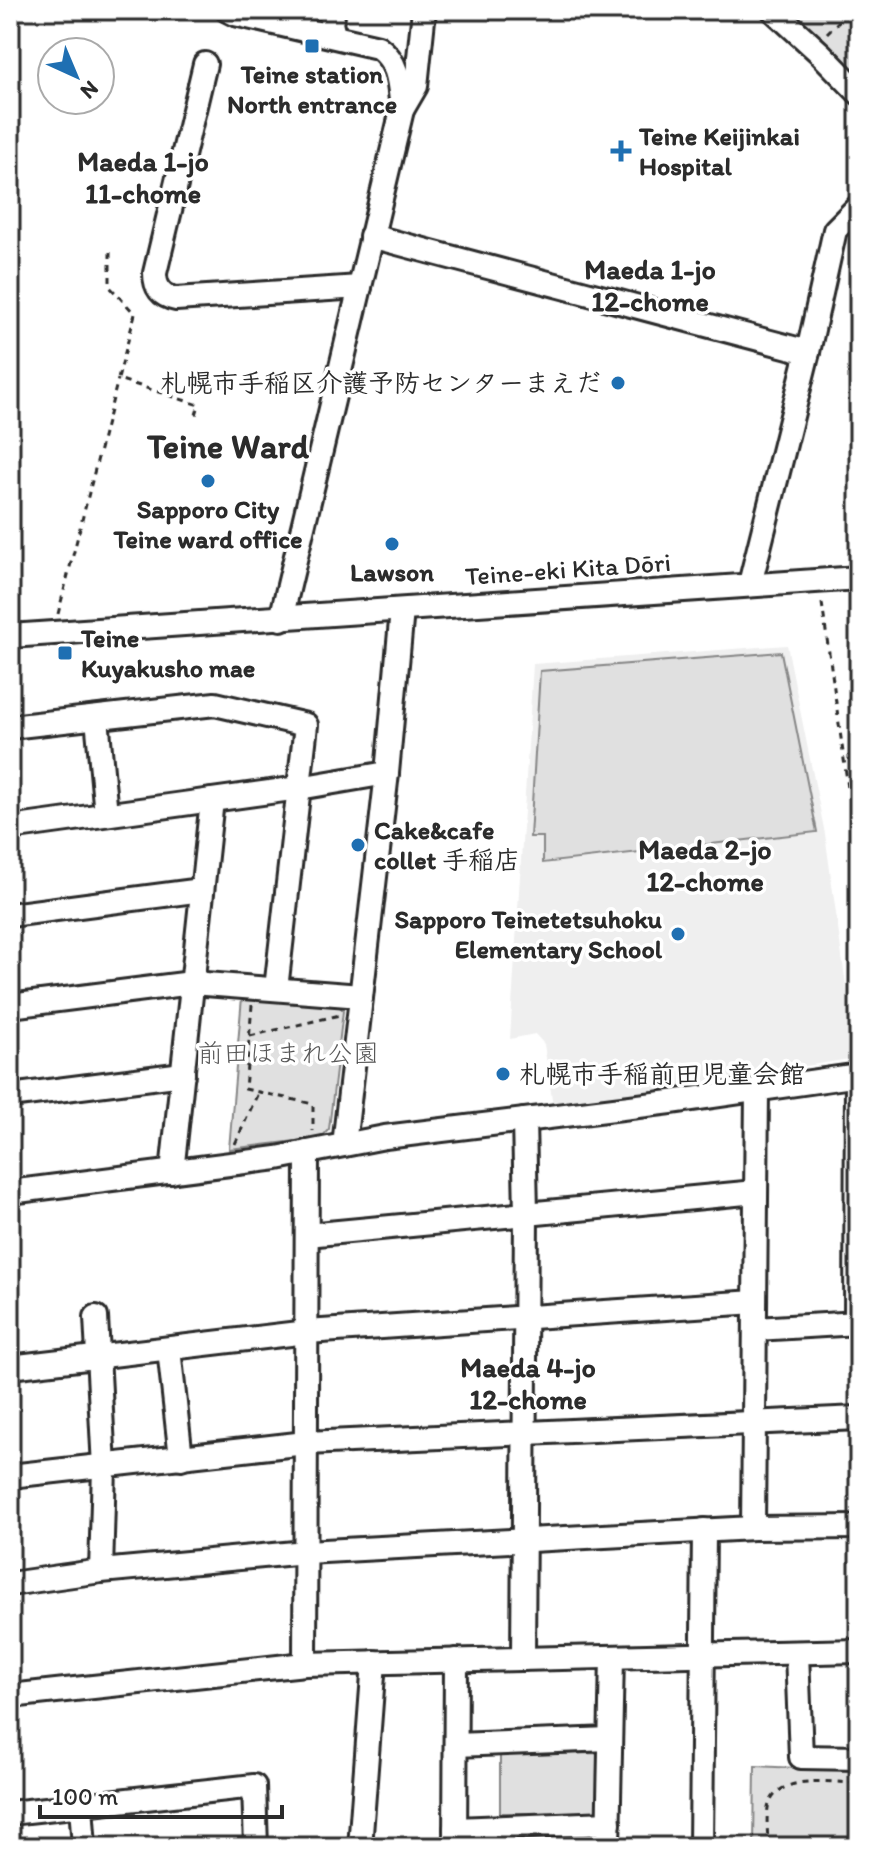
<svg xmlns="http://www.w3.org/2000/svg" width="869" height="1857" viewBox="0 0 869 1857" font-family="Itim,'Klee One',sans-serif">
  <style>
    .built { fill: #efefef }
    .green { fill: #e0e0e0; stroke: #868686; stroke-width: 2 }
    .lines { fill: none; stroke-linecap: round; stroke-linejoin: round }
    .minor-casing { stroke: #2b2b2b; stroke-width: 28 }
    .path { stroke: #2b2b2b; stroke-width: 3; stroke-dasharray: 6 6; stroke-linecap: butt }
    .minor { stroke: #fff; stroke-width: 22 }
    .poi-dot { fill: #1f6fb2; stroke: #fff; stroke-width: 3 }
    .labels { text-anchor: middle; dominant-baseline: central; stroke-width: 7; stroke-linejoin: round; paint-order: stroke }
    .poi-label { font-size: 26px; font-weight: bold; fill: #2b2b2b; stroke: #fff; text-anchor: start }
    .street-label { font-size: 26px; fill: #2b2b2b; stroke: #fff }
    .park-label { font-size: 26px; fill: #585858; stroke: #fff }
    .neighbourhood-label { font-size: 28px; font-weight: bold; fill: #2b2b2b; stroke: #fff }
    .district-label { font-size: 34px; font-weight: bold; fill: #2b2b2b; stroke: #fff }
  </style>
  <rect width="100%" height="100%" fill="#fff"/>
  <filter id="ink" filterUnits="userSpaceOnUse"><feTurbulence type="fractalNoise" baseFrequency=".0125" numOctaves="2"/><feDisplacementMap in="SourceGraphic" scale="16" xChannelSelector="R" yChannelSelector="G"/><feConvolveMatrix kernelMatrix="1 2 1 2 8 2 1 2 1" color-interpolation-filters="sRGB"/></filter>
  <g filter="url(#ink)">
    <!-- built -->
    <polygon class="built" points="787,645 825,834 856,1058 553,1106 544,1044 535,1034 510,1039 533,664"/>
    <!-- green -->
    <g class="green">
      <polygon points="789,10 859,10 859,79"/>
      <polygon points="781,652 817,832 543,863 543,837 530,837 540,671"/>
      <polygon points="242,997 336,1002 343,1011 329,1129 321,1138 229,1149"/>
      <polygon points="595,1753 599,1756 597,1809 592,1813 500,1813 500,1755"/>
      <polygon points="755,1766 859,1771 859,1847 754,1847"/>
    </g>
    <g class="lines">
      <defs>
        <g id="minor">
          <path d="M227,10L235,14L378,47C400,63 399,85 402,110"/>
          <polyline points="773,10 820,53 859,93"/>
          <polyline points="334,36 331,23 334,10"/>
          <path d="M205,64L155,273C155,287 161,296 176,299L360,287"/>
          <polyline points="371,236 808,352"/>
          <polyline points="750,584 808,352 835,230 859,206"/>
          <polyline points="281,619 402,110 416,86 424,10"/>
          <polyline points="10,636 859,578"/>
          <polyline points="97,718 106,814"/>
          <polyline points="10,727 215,704 306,725 276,989"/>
          <polyline points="10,828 299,788 387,773"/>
          <polyline points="10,915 202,890"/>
          <polyline points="10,1006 192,983 361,996"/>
          <polyline points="10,1096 183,1074"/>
          <polyline points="344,1145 387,773 402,610"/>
          <polyline points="172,1172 212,800"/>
          <polyline points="10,1192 277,1158 385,1137 671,1102 859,1075"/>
          <polyline points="307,1235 756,1192"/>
          <polyline points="96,1317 104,1467 101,1571"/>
          <polyline points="856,1323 857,1075"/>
          <polyline points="755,1329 859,1323"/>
          <polyline points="169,1349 181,1458"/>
          <polyline points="10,1367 307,1332 755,1302"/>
          <polyline points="10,1476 306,1443 859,1418"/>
          <polyline points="753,1528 757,1090"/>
          <polyline points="10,1584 101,1571 306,1552 753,1528 859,1527"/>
          <polyline points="797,1653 801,1757 859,1758"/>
          <polyline points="523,1659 526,1213 524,1120"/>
          <polyline points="305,1664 307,1152"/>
          <polyline points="10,1696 305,1664 859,1651"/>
          <polyline points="456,1745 610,1739"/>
          <polyline points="81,1806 84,1847"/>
          <polyline points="10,1813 254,1786 256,1847"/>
          <polyline points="455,1829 609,1823"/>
          <polyline points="360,1847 374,1662"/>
          <polyline points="455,1847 456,1660"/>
          <polyline points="608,1847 612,1657"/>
          <polyline points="701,1847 704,1530"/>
        </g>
      </defs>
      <!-- minor casing -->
      <use href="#minor" class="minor-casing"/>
      <!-- path -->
      <g class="path">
        <polyline points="827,33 850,10"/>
        <polyline points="110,252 110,287 135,314 118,379 199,405 195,418"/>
        <polyline points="822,603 859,866"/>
        <polyline points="58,614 118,379"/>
        <polyline points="252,1005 245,1089 313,1104 313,1131"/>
        <polyline points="250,1036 340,1015"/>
        <polyline points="235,1144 258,1093"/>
        <path d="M768,1847C768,1835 766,1820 768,1808C777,1772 831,1783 859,1783"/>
      </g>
      <!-- minor -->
      <use href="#minor" class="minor"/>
    </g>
  </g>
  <!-- markers -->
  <g class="poi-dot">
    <rect x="304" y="38" width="16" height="16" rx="4"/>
    <path d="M617 139h8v8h8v8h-8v8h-8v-8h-8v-8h8z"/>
    <circle cx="618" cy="383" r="8"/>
    <circle cx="208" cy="481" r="8"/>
    <circle cx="392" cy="544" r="8"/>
    <rect x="57" y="645" width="16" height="16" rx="4"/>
    <circle cx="358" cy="845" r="8"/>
    <circle cx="678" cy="934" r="8"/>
    <circle cx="503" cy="1074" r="8"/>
  </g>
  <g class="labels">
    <!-- poi labels -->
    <g class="poi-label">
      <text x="312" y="74" text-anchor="middle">Teine station<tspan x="312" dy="30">North entrance</tspan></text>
      <text x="639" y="136">Teine Keijinkai<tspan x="639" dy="30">Hospital</tspan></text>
      <text x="602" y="383" text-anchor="end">札幌市手稲区介護予防センターまえだ</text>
      <text x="208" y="509" text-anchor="middle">Sapporo City<tspan x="208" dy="30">Teine ward office</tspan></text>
      <text x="392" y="572" text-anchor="middle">Lawson</text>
      <text x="81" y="638">Teine<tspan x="81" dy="30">Kuyakusho mae</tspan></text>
      <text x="374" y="830">Cake&amp;cafe<tspan x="374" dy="30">collet 手稲店</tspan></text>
      <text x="662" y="919" text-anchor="end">Sapporo Teinetetsuhoku<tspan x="662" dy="30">Elementary School</tspan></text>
      <text x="519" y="1074">札幌市手稲前田児童会館</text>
    </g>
    <!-- street labels -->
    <g class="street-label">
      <text transform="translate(568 569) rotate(-4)">Teine-eki Kita Dōri</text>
    </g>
    <!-- park labels -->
    <g class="park-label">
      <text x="288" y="1053">前田ほまれ公園</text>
    </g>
    <!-- neighbourhood labels -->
    <g class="neighbourhood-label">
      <text x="143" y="161">Maeda 1-jo<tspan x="143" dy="32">11-chome</tspan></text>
      <text x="650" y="269">Maeda 1-jo<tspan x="650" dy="32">12-chome</tspan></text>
      <text x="705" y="849">Maeda 2-jo<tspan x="705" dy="32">12-chome</tspan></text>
      <text x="528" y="1367">Maeda 4-jo<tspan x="528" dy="32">12-chome</tspan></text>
    </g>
    <!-- district labels -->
    <g class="district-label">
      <text x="228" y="446">Teine Ward</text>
    </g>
  </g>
  <!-- margin -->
  <rect width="869" height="1857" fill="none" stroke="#fff" stroke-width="40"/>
  <rect x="20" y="20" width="829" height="1817" fill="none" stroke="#2b2b2b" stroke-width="3" filter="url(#ink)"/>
  <!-- north arrow -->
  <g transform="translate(76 76) rotate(136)"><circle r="38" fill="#ffffff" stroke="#aaaaaa" stroke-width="2"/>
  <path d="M0-6L14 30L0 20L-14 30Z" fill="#1f6fb2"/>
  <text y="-12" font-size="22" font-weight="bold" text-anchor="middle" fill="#2b2b2b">N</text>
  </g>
  <!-- scale -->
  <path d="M40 1805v12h242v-12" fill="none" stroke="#2b2b2b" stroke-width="4"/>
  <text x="52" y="1805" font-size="24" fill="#2b2b2b" stroke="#ffffff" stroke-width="6" paint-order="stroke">100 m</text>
</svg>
